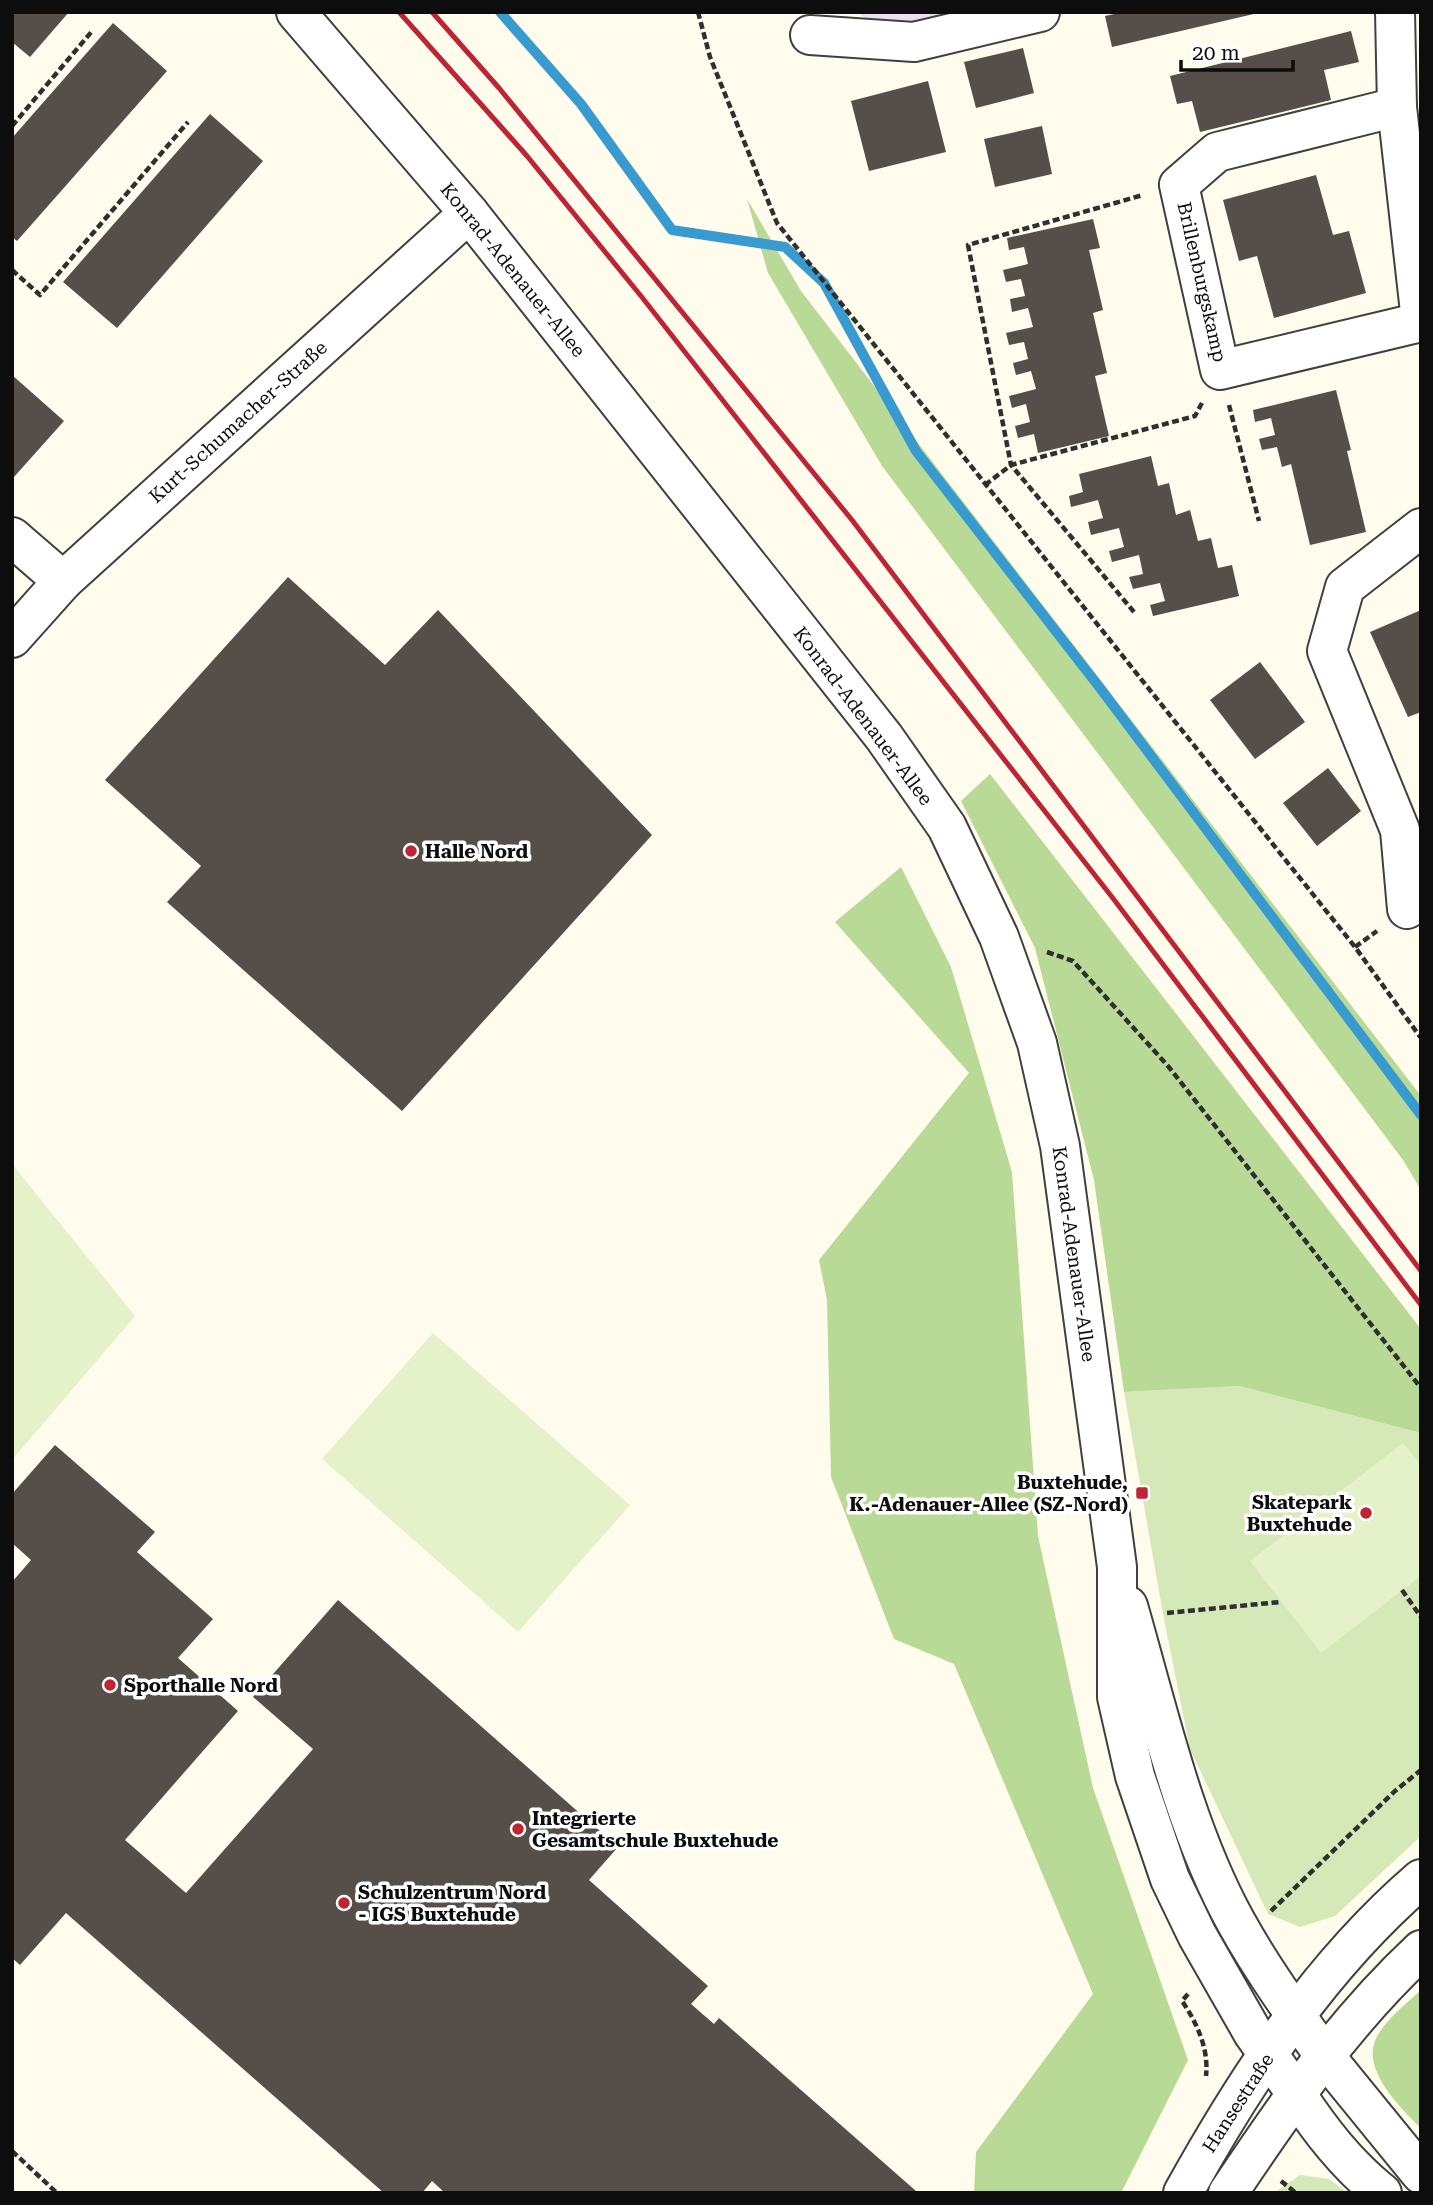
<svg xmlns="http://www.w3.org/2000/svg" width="1433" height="2205" viewBox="0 0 1433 2205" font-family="'Roboto Serif',serif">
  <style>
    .industrial { fill: #eae1ec }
    .green { fill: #d4e9b7 }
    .forest { fill: #b8da96 }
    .pitch { fill: #e5f1c9 }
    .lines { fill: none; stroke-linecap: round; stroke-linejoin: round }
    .stream { stroke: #389ace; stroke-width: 10 }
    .building { fill: #564e49 }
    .minor-casing { stroke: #404040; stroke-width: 42 }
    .tertiary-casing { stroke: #404040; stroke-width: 42 }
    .path { stroke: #2f2f2f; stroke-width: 4.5; stroke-dasharray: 7 3.5; stroke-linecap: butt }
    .minor { stroke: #fff; stroke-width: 38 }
    .tertiary { stroke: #fff; stroke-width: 38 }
    .rail { stroke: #be2433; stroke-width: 5 }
    .poi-dot { fill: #be2433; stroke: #fff; stroke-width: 2.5 }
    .labels { text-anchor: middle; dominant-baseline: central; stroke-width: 7; stroke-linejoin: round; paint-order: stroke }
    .street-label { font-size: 19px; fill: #0d0d0d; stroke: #fff }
    .poi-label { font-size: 19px; font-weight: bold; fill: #0d0d0d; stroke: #fff; text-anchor: start }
  </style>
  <rect width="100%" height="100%" fill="#fffbed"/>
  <!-- industrial -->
  <polygon class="industrial" points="856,12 971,12 880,27"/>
  <!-- green -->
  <g class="green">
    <polygon points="1239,1386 1421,1433 1421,1836 1335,1916 1300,1927 1268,1914 1190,1749 1163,1614 1124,1392"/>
    <polygon points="1300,2175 1329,2179 1348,2193 1274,2193"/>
  </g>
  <!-- forest -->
  <g class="forest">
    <polygon points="747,199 801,291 1421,1096 1421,1190 1403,1160 882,466 768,273"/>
    <polygon points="990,774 1421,1329 1421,1433 1239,1386 1124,1392 1094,1180 1035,948 961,801"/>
    <polygon points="901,867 951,967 1012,1172 1038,1536 1093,1788 1188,2060 1121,2193 974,2193 976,2152 1093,1994 954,1664 894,1639 831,1477 827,1300 819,1260 969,1073 835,922"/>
    <path d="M1421,1990V2128C1402,2110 1365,2073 1374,2044C1379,2025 1406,2004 1421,1990Z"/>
  </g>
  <!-- pitch -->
  <g class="pitch">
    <polygon points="12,1164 135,1316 12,1460"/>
    <polygon points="433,1333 630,1505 518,1632 322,1459"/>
    <polygon points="1403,1443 1421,1465 1421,1576 1321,1653 1250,1561"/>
  </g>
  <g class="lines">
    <!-- stream -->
    <polyline class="stream" points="500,12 581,104 672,230 785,247 824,283 916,451 1100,688 1421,1115"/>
  </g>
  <!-- building -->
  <g class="building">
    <polygon points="12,12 69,12 30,57 12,42"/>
    <polygon points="1123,12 1258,12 1258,13 1112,47 1105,16"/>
    <polygon points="113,23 167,71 17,241 12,237 12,138"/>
    <polygon points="1351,31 1359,62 1324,70 1331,100 1200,132 1192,101 1177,104 1170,76"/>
    <polygon points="1023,48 1034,93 976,108 964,62"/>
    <polygon points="928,81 946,152 869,171 851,101"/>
    <polygon points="210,114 263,161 117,328 63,282"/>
    <polygon points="1042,126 1052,174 995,187 984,139"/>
    <polygon points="1316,175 1333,235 1349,231 1366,293 1274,318 1257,256 1239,261 1223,200"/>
    <polygon points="1093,219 1100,248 1089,250 1103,310 1093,313 1107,373 1095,376 1109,436 1038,453 1034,434 1018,438 1015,426 1030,422 1026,404 1012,408 1009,396 1036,389 1031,371 1016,375 1013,363 1028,359 1024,342 1009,345 1006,333 1033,327 1028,308 1012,312 1010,299 1025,296 1021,279 1006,282 1003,270 1028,264 1024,247 1009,250 1007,238"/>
    <polygon points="12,375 64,421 14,477 12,475"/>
    <polygon points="1336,390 1351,450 1347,451 1366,532 1310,545 1291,464 1282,467 1277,447 1262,450 1259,439 1275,435 1271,418 1255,422 1253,410"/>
    <polygon points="1151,456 1158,486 1169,483 1176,515 1190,510 1198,541 1211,538 1218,568 1232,565 1239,596 1153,616 1150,605 1165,601 1160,583 1133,589 1129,577 1143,574 1139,555 1112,562 1109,551 1124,547 1119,528 1091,535 1088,522 1103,518 1098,500 1071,507 1069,496 1083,492 1079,474"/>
    <polygon points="288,577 385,665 438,610 652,835 402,1111 167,902 201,866 105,780"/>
    <polygon points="1421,610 1421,712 1408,717 1370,632"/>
    <polygon points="1260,662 1305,722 1255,759 1210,700"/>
    <polygon points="1328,768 1361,811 1317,846 1283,803"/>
    <polygon points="55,1445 155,1532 137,1552 213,1619 178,1658 238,1711 125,1840 186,1893 313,1749 253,1697 338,1600 618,1847 589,1880 708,1986 691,2004 714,2024 719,2018 916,2191 914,2193 445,2193 432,2181 422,2193 384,2193 66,1913 20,1965 12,1958 12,1582 31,1560 12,1543 12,1494"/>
  </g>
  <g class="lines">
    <defs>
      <g id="minor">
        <polyline points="1395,12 1397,107 1421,321"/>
        <polyline points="810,35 914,42 1040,12"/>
        <polyline points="1397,107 1217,152 1179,185 1220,370 1421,322"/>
        <polyline points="12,537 63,581"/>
        <polyline points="12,638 63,581 469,213"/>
        <polyline points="1407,909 1400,830 1327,651 1345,587 1421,528"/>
        <polyline points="1324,2055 1421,2174"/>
        <path d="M1295,2092C1320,2130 1346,2164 1382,2193"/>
      </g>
      <g id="tertiary">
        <polyline points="296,12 469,213 884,737 947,827 999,937 1037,1043 1060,1146 1117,1567 1117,1697 1135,1776 1170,1879 1197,1935 1253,2033 1295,2092"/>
        <path d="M1128,1606C1158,1710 1184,1828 1236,1922C1262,1969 1293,2012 1324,2055"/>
        <path d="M1183,2193C1246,2079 1321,1965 1421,1879"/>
        <path d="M1228,2193C1287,2105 1343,2023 1421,1950"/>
      </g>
    </defs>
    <!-- minor casing -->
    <use href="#minor" class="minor-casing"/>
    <!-- tertiary casing -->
    <use href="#tertiary" class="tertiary-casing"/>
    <!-- path -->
    <g class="path">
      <polyline points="698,12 710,57 777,223 1355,947 1421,1038"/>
      <polyline points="12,126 93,30"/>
      <polyline points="12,270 40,295 188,122"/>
      <polyline points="1229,405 1259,521"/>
      <polyline points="985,485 1011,465 1195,416 1203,401"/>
      <polyline points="1134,612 1011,465 968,245 1143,195"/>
      <polyline points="1355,947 1377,931"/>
      <polyline points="1047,952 1073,961 1168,1066 1421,1388"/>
      <polyline points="1402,1590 1421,1617"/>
      <polyline points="1167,1613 1280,1602"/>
      <polyline points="1271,1911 1395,1791 1421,1770"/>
      <path d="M1188,1994L1182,2001C1197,2023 1209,2049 1206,2076"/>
      <polyline points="12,2151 57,2193"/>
      <polyline points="1281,2181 1296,2193"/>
    </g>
    <!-- minor -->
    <use href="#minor" class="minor"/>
    <!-- tertiary -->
    <use href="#tertiary" class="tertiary"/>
    <!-- rail -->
    <g class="rail">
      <polyline points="399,12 527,156 641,296 1112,897 1421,1305"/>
      <polyline points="432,12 499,88 852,520 1421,1271"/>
    </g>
  </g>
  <!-- markers -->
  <g class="poi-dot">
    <circle cx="411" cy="851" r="7"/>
    <rect x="1135" y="1486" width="14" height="14" rx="3.5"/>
    <circle cx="1366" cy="1513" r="7"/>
    <circle cx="110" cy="1685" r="7"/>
    <circle cx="518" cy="1829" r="7"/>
    <circle cx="344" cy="1903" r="7"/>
  </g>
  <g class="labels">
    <!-- street labels -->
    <g class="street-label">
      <text transform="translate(513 270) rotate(51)">Konrad-Adenauer-Allee</text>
      <text transform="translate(1202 282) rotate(77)">Brillenburgskamp</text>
      <text transform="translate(238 422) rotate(-42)">Kurt-Schumacher-Straße</text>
      <text transform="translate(863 716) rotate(53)">Konrad-Adenauer-Allee</text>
      <text transform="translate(1074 1254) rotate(82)">Konrad-Adenauer-Allee</text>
      <text transform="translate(1238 2103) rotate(-57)">Hansestraße</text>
    </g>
    <!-- poi labels -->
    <g class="poi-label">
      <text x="425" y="851">Halle Nord</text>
      <text x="1128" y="1482" text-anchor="end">Buxtehude,<tspan x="1128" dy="22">K.-Adenauer-Allee (SZ-Nord)</tspan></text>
      <text x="1352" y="1502" text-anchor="end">Skatepark<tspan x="1352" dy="22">Buxtehude</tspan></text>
      <text x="124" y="1685">Sporthalle Nord</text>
      <text x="532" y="1818">Integrierte<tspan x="532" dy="22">Gesamtschule Buxtehude</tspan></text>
      <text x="358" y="1892">Schulzentrum Nord<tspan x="358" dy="22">- IGS Buxtehude</tspan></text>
    </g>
  </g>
  <!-- border -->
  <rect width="1433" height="2205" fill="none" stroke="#0d0d0d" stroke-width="28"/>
  <!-- scale -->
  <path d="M1181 60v10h112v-10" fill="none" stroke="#0d0d0d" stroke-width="3.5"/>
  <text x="1192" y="60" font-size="21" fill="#0d0d0d" stroke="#ffffff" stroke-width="5" paint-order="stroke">20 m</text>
</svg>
